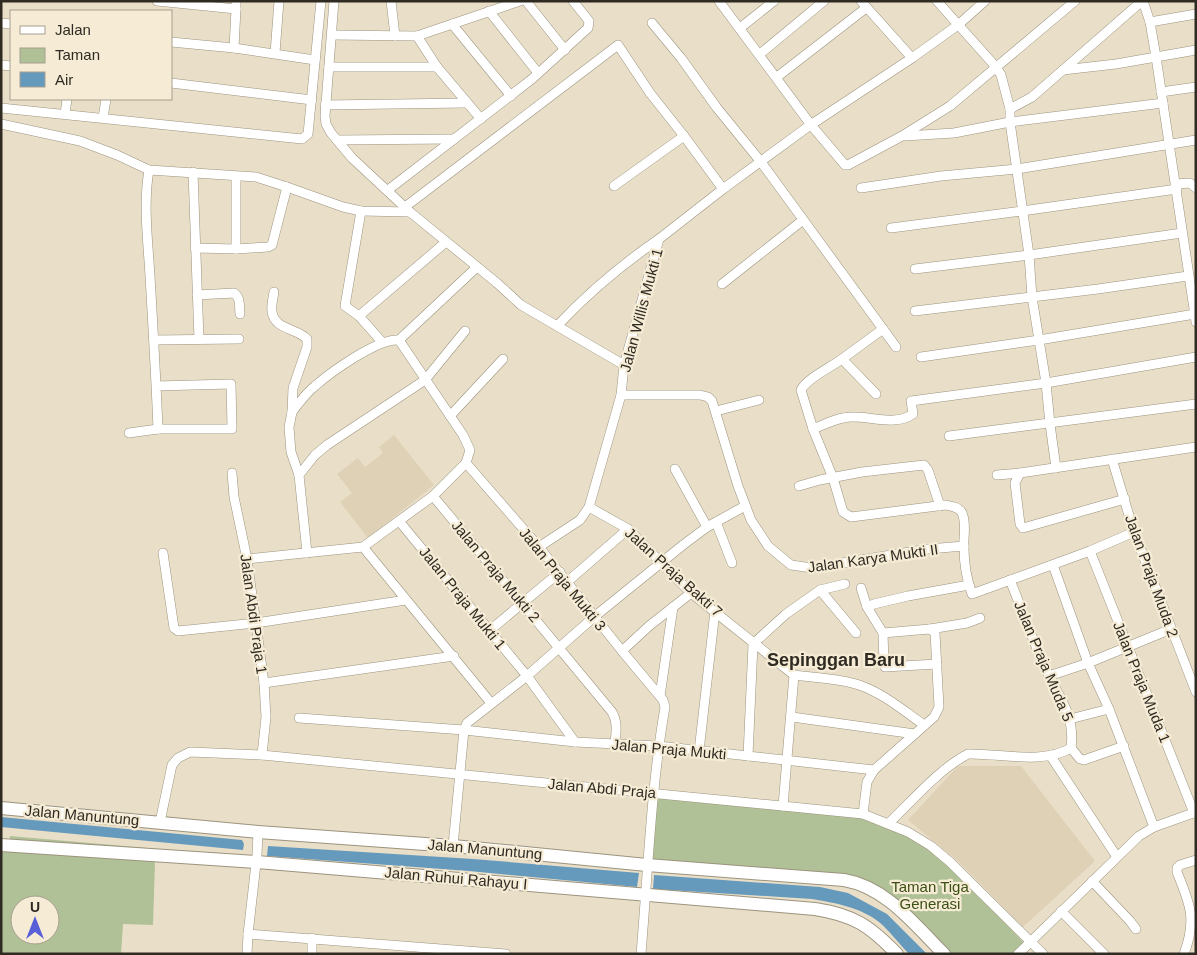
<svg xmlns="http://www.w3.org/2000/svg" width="1197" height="955" viewBox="0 0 1197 955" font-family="Arial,sans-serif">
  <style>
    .built { fill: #dfd1b5 }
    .green { fill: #b0c197; fill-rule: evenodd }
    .water { fill: #669abd }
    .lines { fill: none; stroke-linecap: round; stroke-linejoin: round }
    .street-casing { stroke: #9c937e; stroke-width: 10 }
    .secondary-casing { stroke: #9c937e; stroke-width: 14 }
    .street { stroke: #fff; stroke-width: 9 }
    .secondary { stroke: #fff; stroke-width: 12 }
    .labels { text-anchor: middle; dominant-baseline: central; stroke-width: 4.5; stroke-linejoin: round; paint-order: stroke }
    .street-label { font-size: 15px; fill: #2f2b23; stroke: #f6ecd6 }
    .park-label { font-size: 15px; fill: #3c4f15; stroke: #f6ecd6 }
    .quarter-label { font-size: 18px; font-weight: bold; fill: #2f2b23; stroke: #f6ecd6 }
  </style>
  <rect width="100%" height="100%" fill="#e9dfc9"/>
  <!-- built -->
  <g class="built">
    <polygon points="394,435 434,485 368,538 340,502 352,493 337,474 358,458 365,467 383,453 379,447"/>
    <polygon points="958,766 1021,766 1095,861 1023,927 960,863 908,820"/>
  </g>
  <!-- green -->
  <g class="green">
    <polygon points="657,796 865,817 910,834 951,866 1024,943 1013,954 940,954 886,899 863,886 650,863"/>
    <polygon points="10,836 239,856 10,843"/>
    <path d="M1,850L155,862L153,925L123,924L121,954H1ZM20,905H50V935H20Z"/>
  </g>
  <!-- water -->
  <g class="water">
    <polygon points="1,817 242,840 244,844 243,850 1,827"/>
    <polygon points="268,846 473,859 639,873 637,887 469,871 267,856"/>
    <path d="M654,875L820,887L848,893L887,914L927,954H909C899,944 890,931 879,922C860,907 835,903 812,899L653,889Z"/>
    <polygon points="24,901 29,902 34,905 20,905 20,924 14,919 13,910 19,902"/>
  </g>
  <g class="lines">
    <defs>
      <g id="street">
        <polyline points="157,1 236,9 236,1"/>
        <polyline points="334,1 325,116 326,124 331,133 352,158 410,212 497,283 521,305 624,365"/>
        <polyline points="391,1 395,36"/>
        <polyline points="526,1 565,50"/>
        <polyline points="719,1 811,125 845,165 848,165 902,136 950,106 1075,1"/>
        <polyline points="861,1 912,58"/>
        <polyline points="937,1 996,67 1001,75 1010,109 1010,122 1029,255 1032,297 1046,383 1050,424 1056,468"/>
        <polyline points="1143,1 1150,22 1156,57 1196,322"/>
        <polyline points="489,11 538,73"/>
        <polyline points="1150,22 1196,14"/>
        <polyline points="1,23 11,24"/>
        <polyline points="652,23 681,58 717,108 761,162 883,329 842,359 876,394"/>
        <polyline points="452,24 511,96"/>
        <polyline points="740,28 774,1"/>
        <polyline points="332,35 417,36 437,67 481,119"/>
        <polyline points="417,36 520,1"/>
        <polyline points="171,42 234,48 315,60"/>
        <polyline points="234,48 236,9"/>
        <polyline points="275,53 279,1"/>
        <polyline points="760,54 824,1"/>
        <polyline points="1,65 11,66"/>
        <polyline points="329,67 437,67"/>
        <polyline points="1063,70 1116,64 1196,50"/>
        <polyline points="777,77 866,8"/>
        <polyline points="171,83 312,100"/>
        <polyline points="1161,92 1196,87"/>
        <polyline points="325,105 466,103"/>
        <polyline points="1,108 302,139 308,134 321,1"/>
        <polyline points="1010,109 1032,97 1142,1"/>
        <polyline points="65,114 67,99"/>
        <polyline points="103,118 106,99"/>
        <polyline points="1,124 80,141 117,155 149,170 256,177 287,187 343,207 361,211 410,212"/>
        <polyline points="905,136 954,133 1010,122 1163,103"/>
        <polyline points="337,140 454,139"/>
        <path d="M149,170C143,204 148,242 150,276C153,327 156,378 158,429H232L231,384L156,386"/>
        <polyline points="193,172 199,339"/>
        <polyline points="1176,184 1190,183 1196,188"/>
        <polyline points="614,186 684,136 723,189"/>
        <polyline points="861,188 941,176 1017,169 1196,140"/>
        <polyline points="388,190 532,79 588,28 589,21 573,1"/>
        <polyline points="405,207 618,45 650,93 684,136"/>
        <polyline points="361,211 345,306 359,316 382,342"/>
        <polyline points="891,228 1022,211 1177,189"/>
        <polyline points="195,248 236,249 236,177"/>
        <polyline points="236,249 268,247 272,245 287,187"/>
        <polyline points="915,269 1029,255 1182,233"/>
        <polyline points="722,284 803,220"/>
        <path d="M274,292C273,298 271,306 272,312C275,330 297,328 307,339V347L293,388L292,412L289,427L291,452L299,475"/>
        <path d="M197,295L234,293C241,298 239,306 240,314"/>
        <polyline points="915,311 1098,289 1188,276"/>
        <polyline points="359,316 446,242"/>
        <path d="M557,326C588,293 621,265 659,239"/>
        <polyline points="883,329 896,347"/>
        <polyline points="154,340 239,339"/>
        <polyline points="921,357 1039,340 1195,314"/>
        <path d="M842,359C831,367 806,379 801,390L813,429L833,478L843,512L851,517L945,505C951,506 959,507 962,513C967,523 963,538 964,548C964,564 967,580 972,594L1090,551L1134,532"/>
        <polyline points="621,395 700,395 708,397 712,401 738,486 751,520 768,546 791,565 812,568 928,549 964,546"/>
        <polyline points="716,411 759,400"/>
        <path d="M292,412C299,403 306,393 315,386C331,372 378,338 399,340L477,267"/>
        <polyline points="450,416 503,359"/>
        <path d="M813,429C823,425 833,420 843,418C864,413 893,428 913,414L911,401L1046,383L1196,357"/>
        <polyline points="129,433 158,429"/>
        <polyline points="949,436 1196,404"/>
        <polyline points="1112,459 1134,532 1196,692"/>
        <path d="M466,463L539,547L622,651L663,700L665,707C651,788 648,871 641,954"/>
        <polyline points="675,469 707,527"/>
        <polyline points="232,473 234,497 247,559 264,683 266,717 262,755"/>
        <polyline points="1020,473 1015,483 1020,524 1023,528 1125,499"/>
        <polyline points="997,475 1020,473 1196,447"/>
        <polyline points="799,486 820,480 862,472 924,465 928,470 940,506"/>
        <path d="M433,496L612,712C618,722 616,733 615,744"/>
        <polyline points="589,507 628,529 691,593 794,675 783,806"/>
        <polyline points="399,521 527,676 575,742"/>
        <polyline points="716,522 732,563"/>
        <polyline points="363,547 491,703"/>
        <polyline points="539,547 580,520 589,507 621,395 624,365 659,239 723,189 809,126 912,58 958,25 985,1"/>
        <polyline points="1090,551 1194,813"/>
        <polyline points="163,553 174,628 178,631 256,623 406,600"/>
        <polyline points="307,553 299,475 315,455 327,445 425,380 465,331"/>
        <polyline points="247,559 363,547 433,496 466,463 470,450 463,435 399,340"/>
        <polyline points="1053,565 1088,663 1109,709 1154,827"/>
        <polyline points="567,582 628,529"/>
        <polyline points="861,588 867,607"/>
        <polyline points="820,590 845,584"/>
        <polyline points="930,629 967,623 980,618"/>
        <polyline points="489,631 560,572"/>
        <polyline points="622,651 649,626 691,593"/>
        <polyline points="937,664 885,667 884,663 883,633 867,607 874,604 908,596 969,585"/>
        <path d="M794,675C816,678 839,678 859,685C883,693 904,711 924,725"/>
        <polyline points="1049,676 1088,663 1171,629"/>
        <polyline points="264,683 454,656"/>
        <polyline points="660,696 673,607"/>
        <polyline points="792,717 915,734"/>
        <polyline points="299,718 464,730 575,742 658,746 874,770"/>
        <polyline points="1070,719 1109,709"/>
        <polyline points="1071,748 1080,759 1084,760 1124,746"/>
        <polyline points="699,751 715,611"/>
        <polyline points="1050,755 1117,857"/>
        <polyline points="748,756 753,644 786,614 820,590 856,633"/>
        <polyline points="863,814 867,782 874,770 934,717 939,707 935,633 930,629 883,633"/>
        <polyline points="160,822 172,765 178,758 190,752 262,755 863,814 908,832 931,846 950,862 1043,954"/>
        <path d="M889,823C913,800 939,769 968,754C1001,753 1041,765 1071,748C1075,717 1062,702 1049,676C1034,645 1023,612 1010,580"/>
        <polyline points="258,832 257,855 248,934 506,954"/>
        <polyline points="453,846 464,730 467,723 527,676 594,617 683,545 707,527 745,506"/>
        <polyline points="1092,881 1130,921 1136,929"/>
        <polyline points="1061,911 1104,954"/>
        <polyline points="247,954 248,934"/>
        <polyline points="312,954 312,938"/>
        <polyline points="1018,954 1139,836 1154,827 1196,812"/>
        <path d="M1184,954C1197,919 1190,904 1177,872V868L1180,865L1196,860"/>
      </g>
      <g id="secondary">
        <path d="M1,808L258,832L453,846L647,865L844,880C886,887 915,925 944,954"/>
        <path d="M1,845L257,862L815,909C854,915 870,926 897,954"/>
      </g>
    </defs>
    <!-- street casing -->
    <use href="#street" class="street-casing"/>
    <!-- secondary casing -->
    <use href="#secondary" class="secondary-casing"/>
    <!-- street -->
    <use href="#street" class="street"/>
    <!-- secondary -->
    <use href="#secondary" class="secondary"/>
  </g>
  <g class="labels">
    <!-- street labels -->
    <g class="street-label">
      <text transform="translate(641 310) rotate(-75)">Jalan Willis Mukti 1</text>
      <text transform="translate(873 558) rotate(-8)">Jalan Karya Mukti II</text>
      <text transform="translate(496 571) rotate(50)">Jalan Praja Mukti 2</text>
      <text transform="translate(674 572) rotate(42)">Jalan Praja Bakti 7</text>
      <text transform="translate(1152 576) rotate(70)">Jalan Praja Muda 2</text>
      <text transform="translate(563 579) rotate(51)">Jalan Praja Mukti 3</text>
      <text transform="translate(463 598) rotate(51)">Jalan Praja Mukti 1</text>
      <text transform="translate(254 614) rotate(82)">Jalan Abdi Praja 1</text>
      <text transform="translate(1044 661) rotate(67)">Jalan Praja Muda 5</text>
      <text transform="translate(1142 682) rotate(68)">Jalan Praja Muda 1</text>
      <text transform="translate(669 749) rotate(5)">Jalan Praja Mukti</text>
      <text transform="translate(602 788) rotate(5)">Jalan Abdi Praja</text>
      <text transform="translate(82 815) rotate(5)">Jalan Manuntung</text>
      <text transform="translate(485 849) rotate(5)">Jalan Manuntung</text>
      <text transform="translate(456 878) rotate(5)">Jalan Ruhui Rahayu I</text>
    </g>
    <!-- park labels -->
    <g class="park-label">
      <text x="930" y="886">Taman Tiga<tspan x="930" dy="17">Generasi</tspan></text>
    </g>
    <!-- quarter labels -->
    <g class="quarter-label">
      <text x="836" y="660">Sepinggan Baru</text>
    </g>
  </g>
  <!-- border -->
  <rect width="1197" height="955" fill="none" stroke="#2f2b23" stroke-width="5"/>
  <!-- legend -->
  <rect x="10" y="10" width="162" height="90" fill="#f6ecd6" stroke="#a69f8e"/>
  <rect x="20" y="26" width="25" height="8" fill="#ffffff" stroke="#a69f8e"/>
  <text x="55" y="35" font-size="15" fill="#2f2b23">Jalan</text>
  <rect x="20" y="48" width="25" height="15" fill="#b0c197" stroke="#a69f8e"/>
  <text x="55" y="60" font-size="15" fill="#2f2b23">Taman</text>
  <rect x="20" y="72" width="25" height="15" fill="#669abd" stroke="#a69f8e"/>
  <text x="55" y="85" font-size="15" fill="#2f2b23">Air</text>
  <!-- north arrow -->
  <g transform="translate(35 920)"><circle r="24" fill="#f6ecd6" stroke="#a69f8e"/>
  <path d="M0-4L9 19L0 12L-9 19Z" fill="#595fd7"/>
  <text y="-8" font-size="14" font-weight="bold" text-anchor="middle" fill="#2f2b23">U</text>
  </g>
</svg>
